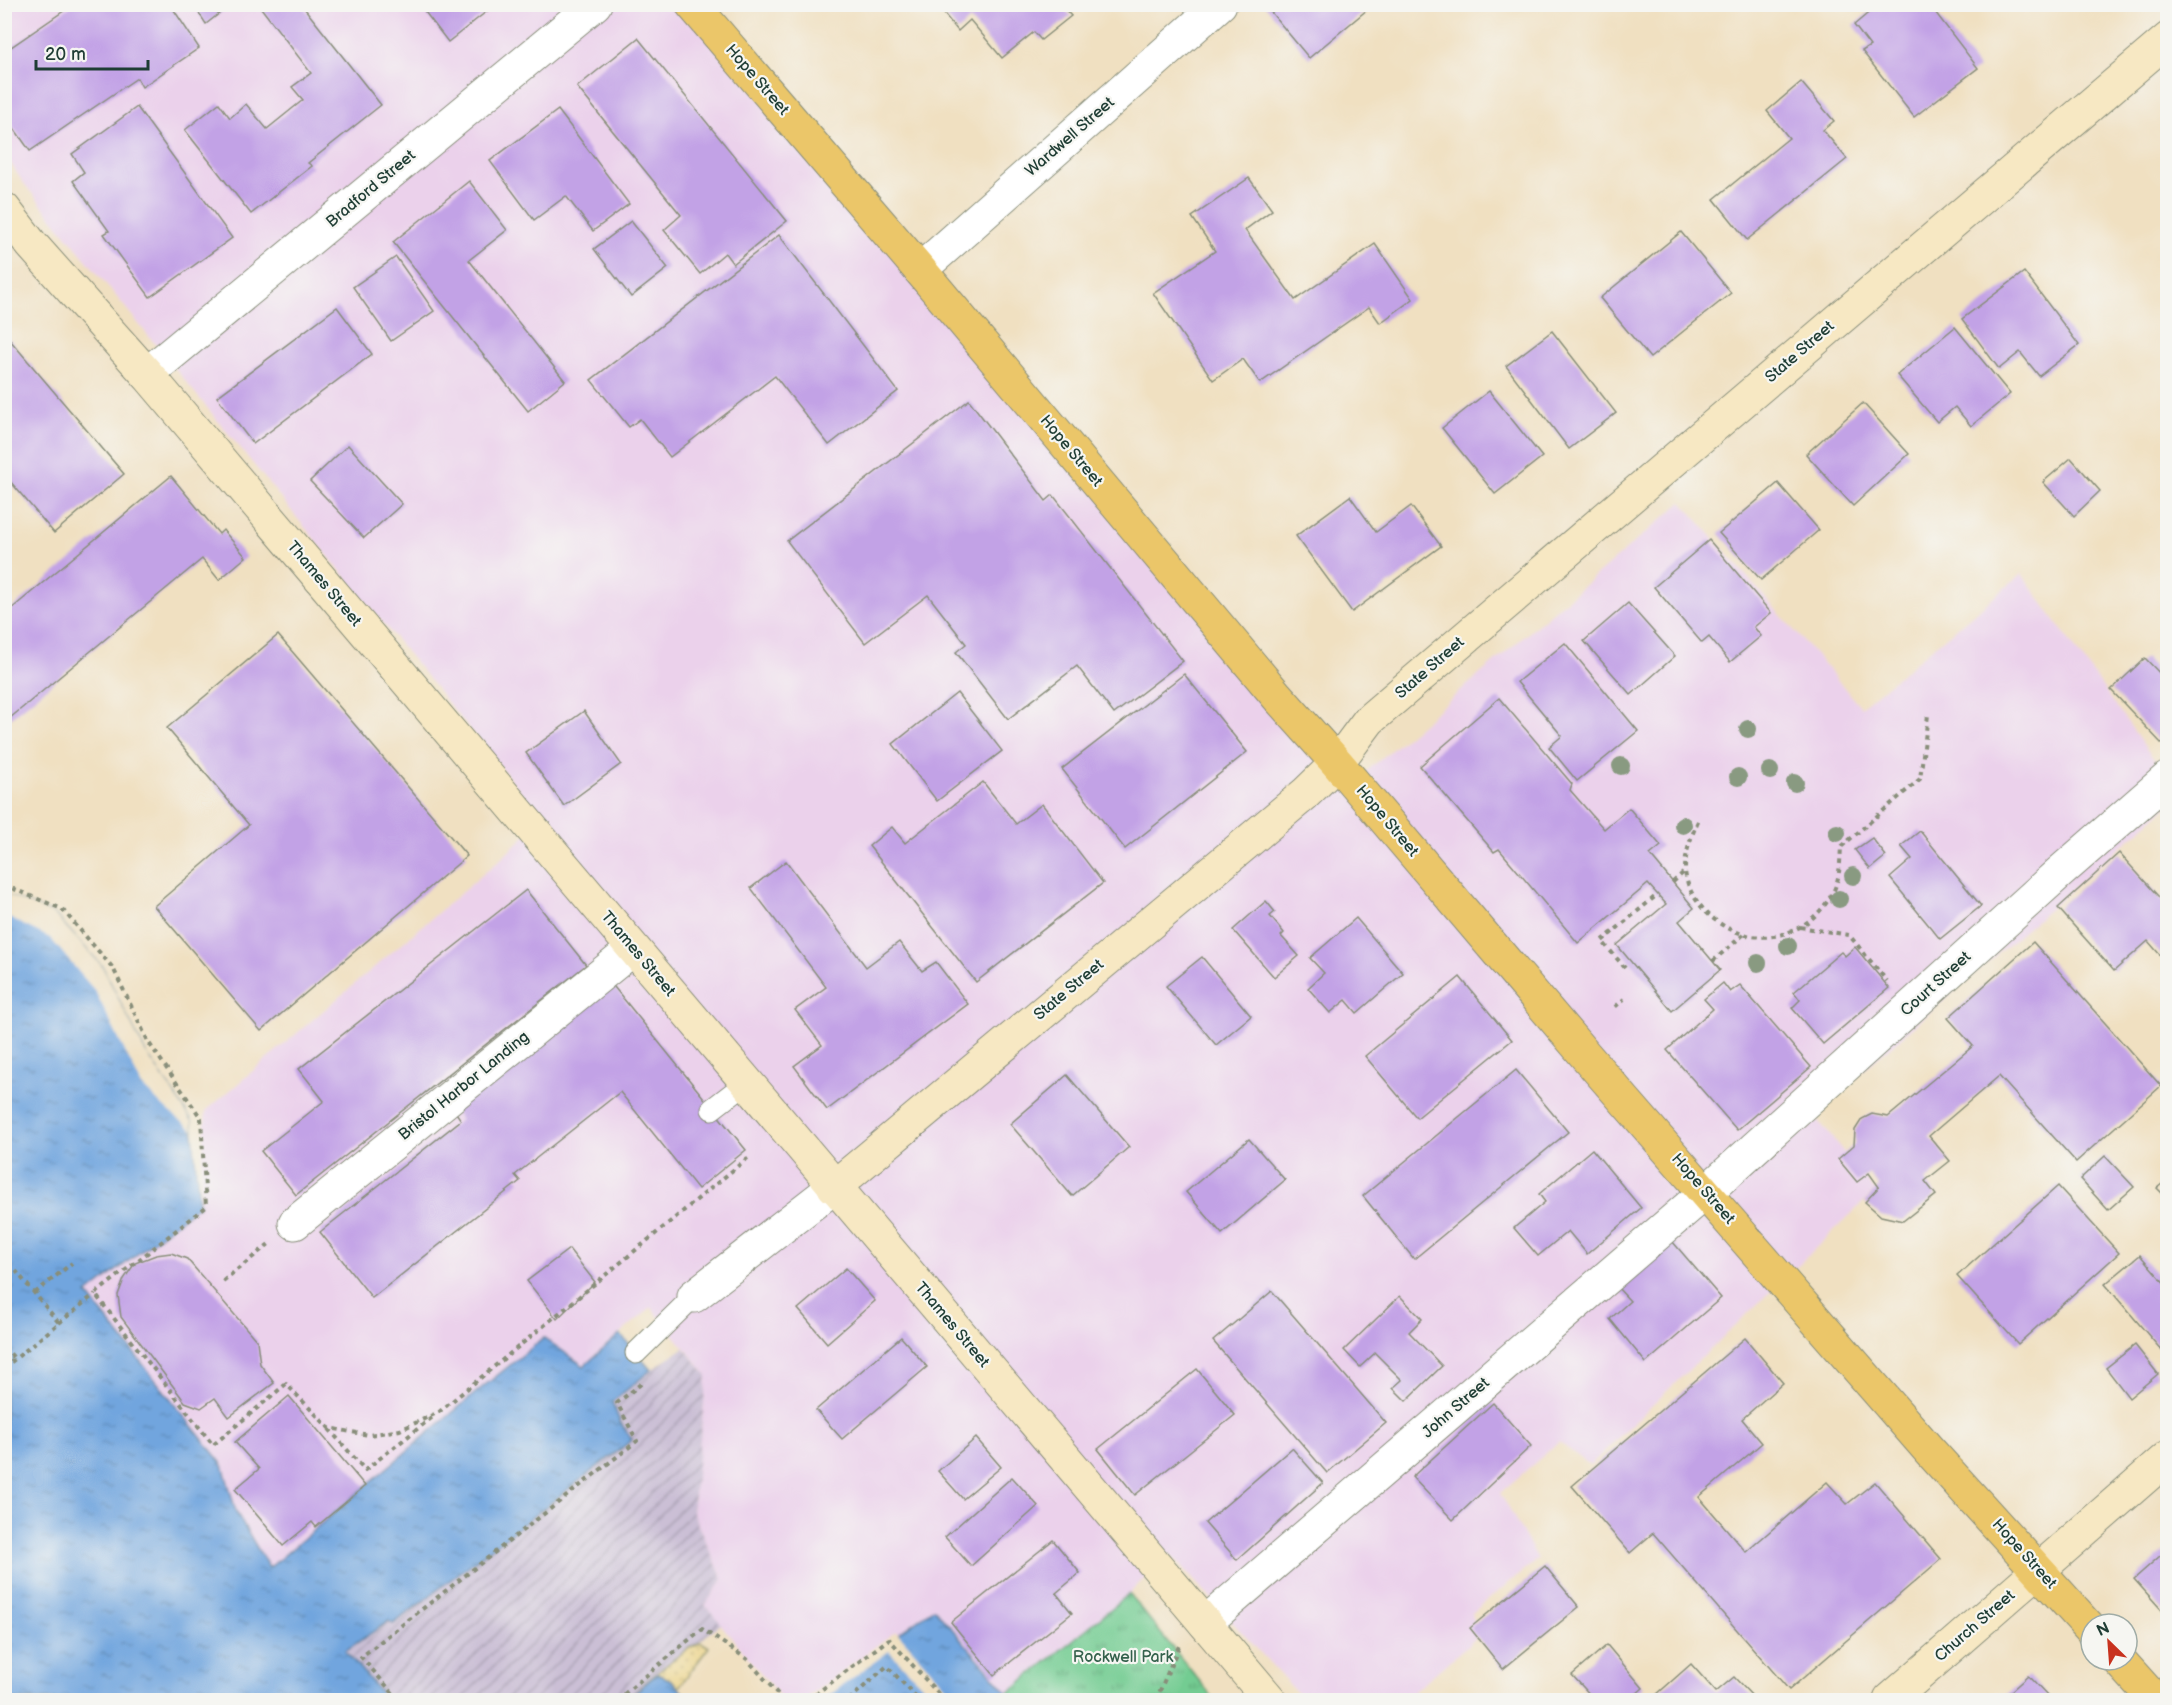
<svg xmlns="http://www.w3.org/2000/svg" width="2172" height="1705" viewBox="0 0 2172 1705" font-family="'Balsamiq Sans',sans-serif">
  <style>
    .built { fill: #ebd1eb }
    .industrial { fill: url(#industrial-furrows) }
    .sand { fill: url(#sand-dots); stroke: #868c69; stroke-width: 1.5 }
    .park { fill: url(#park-tufts); stroke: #498463; stroke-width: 1.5 }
    .water { fill: url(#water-ripples); stroke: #487189; stroke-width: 1.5 }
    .pier { fill: #f0e0c1 }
    .building { fill: #c2a2e6 }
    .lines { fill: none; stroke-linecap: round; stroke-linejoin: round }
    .lane-casing { stroke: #888e7a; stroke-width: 23 }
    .street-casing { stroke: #888e7a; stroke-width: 35 }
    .secondary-casing { stroke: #888e7a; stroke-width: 35 }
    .primary-casing { stroke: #888e7a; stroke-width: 35 }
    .path { stroke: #888e7a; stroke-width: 4; stroke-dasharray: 4.5 4.5; stroke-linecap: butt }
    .lane { stroke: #fff; stroke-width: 21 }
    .street { stroke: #fff; stroke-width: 33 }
    .secondary { stroke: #f7e8c3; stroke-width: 33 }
    .primary { stroke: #ebc669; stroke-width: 33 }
    .tree { fill: #899a81 }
    .labels { text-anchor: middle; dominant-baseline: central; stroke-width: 4.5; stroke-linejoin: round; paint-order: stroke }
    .street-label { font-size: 16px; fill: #1f3d34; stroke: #f6f6f2 }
    .park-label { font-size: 16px; fill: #34614c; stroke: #f6f6f2 }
  </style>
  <defs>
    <pattern id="industrial-furrows" width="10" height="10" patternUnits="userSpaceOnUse" patternTransform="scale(1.5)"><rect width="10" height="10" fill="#cbbfd5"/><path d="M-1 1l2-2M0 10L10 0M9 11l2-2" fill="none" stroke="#a49cae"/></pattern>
    <pattern id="sand-dots" width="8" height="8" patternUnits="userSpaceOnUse" patternTransform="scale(1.5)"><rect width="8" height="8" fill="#eeda9e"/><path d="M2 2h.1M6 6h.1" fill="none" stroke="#ccbc89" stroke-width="1.8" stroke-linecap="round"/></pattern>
    <pattern id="park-tufts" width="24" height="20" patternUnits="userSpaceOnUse" patternTransform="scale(1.5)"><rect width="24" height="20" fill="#73cc92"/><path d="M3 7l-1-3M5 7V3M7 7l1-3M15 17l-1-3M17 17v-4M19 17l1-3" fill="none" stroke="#5ea778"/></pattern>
    <pattern id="water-ripples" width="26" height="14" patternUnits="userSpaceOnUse" patternTransform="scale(1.5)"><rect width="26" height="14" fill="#71a5de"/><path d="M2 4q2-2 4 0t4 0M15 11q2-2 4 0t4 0" fill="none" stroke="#5c88b5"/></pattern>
  </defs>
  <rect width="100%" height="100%" fill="#f6f6f2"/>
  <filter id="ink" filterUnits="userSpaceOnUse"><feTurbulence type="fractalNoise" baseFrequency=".0167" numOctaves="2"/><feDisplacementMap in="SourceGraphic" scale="12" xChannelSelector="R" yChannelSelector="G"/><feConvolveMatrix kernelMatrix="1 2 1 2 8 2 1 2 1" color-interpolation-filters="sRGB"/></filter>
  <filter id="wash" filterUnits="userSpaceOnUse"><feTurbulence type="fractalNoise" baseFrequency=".008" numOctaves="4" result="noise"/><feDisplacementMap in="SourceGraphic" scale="24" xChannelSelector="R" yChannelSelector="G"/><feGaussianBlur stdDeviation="1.35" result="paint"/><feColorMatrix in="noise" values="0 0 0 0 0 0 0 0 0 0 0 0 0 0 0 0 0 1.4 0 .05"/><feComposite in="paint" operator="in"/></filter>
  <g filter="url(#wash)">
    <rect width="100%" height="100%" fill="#f0e0c1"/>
    <!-- built -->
    <polygon class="built" points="5,5 680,5 1348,787 1682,502 1861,707 2022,574 2153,758 2167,766 2167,807 1813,1114 1875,1191 1590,1465 1559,1442 1500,1493 1538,1559 1472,1613 1477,1637 1404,1700 1304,1700 1169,1553 1129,1594 1008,1693 933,1608 808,1700 783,1700 705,1605 723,1579 692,1512 707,1375 651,1307 584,1366 269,1568 236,1512 223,1465 86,1293 199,1205 206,1111 502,858 543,819 22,181 5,154"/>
    <!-- industrial -->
    <polygon class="industrial" points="684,1348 707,1375 692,1512 723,1579 705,1605 721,1624 626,1700 387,1700 345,1651 390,1620 393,1624 631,1439 620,1422 612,1402 651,1370"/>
    <!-- sand -->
    <path class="sand" d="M701,1642L709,1647L669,1700H626C649,1681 673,1655 701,1642Z"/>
    <!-- park -->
    <polygon class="park" points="1129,1594 1215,1700 998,1700 1008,1693"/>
    <!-- water -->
    <g class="water">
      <polygon points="4,894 54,914 102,966 144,1050 192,1121 199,1205 87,1294 223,1465 236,1512 269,1568 479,1390 544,1338 584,1366 620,1334 651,1370 612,1402 620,1422 632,1440 393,1624 389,1621 345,1651 387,1700 5,1700"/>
      <polygon points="934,1608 1008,1693 998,1700 807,1700"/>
      <polygon points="657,1674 671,1680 690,1700 626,1700"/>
    </g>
    <!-- pier -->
    <g class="pier">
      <polygon points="5,894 54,914 102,966 144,1050 192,1121 193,1130 167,1110 142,1086 95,991 50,938 5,916"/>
      <polygon points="896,1631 958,1700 936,1700 889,1651 823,1700 804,1700"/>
    </g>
    <g id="blocks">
      <!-- building -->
      <g class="building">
        <polygon points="74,4 170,4 199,48 142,87 137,78 30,151 4,114 4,52"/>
        <polygon points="193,4 222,4 225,9 206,24"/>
        <polygon points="258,4 301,4 381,105 308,163 312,166 251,214 185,130 219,103 230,118 246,104 267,129 303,100 292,87 311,73"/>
        <polygon points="419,4 496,4 448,42"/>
        <polygon points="936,4 1069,4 1064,8 1071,16 1041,40 1034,32 1002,58 970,20 958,31"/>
        <polygon points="1264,4 1374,4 1309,58"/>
        <polygon points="1879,4 1929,4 1978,68 1914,117 1862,51 1870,46 1854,25"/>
        <polygon points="638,38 787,221 733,264 725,253 700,274 664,230 681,215 577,87"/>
        <polygon points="1801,82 1834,121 1823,130 1847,159 1747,240 1714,199 1789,138 1767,111"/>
        <polygon points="137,107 232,238 150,297 104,234 109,231 73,181 84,172 72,154"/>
        <polygon points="558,110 629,204 593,231 566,196 534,220 490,161"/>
        <polygon points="1249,178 1272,210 1245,230 1295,300 1375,244 1413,299 1380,323 1369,307 1260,383 1243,359 1213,380 1153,293 1215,251 1192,217"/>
        <polygon points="469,181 507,230 469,260 565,381 528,411 393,242"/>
        <polygon points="631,221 668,268 631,297 594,249"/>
        <polygon points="1681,232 1731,293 1650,358 1600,298"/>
        <polygon points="779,235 898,391 829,445 775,376 670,457 640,419 629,427 591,380"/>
        <polygon points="396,257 434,311 391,341 353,287"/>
        <polygon points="2024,272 2079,345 2039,376 2020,352 1999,369 1962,319"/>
        <polygon points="337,307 372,354 253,444 217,397"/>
        <polygon points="1955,327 2010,394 1971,426 1955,407 1937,422 1897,375"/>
        <polygon points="1552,331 1616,413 1569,449 1506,366"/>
        <polygon points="4,333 124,474 54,533 4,474"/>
        <polygon points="1489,391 1542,457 1495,494 1442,428"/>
        <polygon points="969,400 1046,501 1053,495 1183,661 1114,714 1077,666 1008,719 956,652 966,644 928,595 865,643 787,541"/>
        <polygon points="1863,403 1909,454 1853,506 1806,454"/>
        <polygon points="348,445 402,504 364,538 310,481"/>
        <polygon points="2071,458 2100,491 2074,516 2043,482"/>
        <polygon points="171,476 219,534 223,530 246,557 219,580 202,559 4,723 4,615"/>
        <polygon points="1778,483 1819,530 1761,580 1719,533"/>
        <polygon points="1350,496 1376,532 1411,506 1441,546 1352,612 1296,536"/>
        <polygon points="1709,540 1771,613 1754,627 1761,636 1730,662 1709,637 1702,643 1654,587"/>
        <polygon points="1628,603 1675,656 1631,695 1584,641"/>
        <polygon points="278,635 467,856 261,1031 154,906 249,825 167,728"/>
        <polygon points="1565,643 1638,731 1577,781 1549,747 1562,736 1517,682"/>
        <polygon points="2145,658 2168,682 2168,739 2162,744 2111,690"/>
        <polygon points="1184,674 1247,752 1125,849 1062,769"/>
        <polygon points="957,693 1002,751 937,801 893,744"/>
        <polygon points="1499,698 1572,784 1570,790 1604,829 1629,808 1661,846 1650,855 1694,908 1679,921 1720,970 1672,1011 1617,945 1666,904 1648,884 1578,943 1499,849 1494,852 1420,766"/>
        <polygon points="584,711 621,764 564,806 526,753"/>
        <polygon points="983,782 1016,824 1042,804 1103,883 976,982 869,846 892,827 905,843"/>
        <polygon points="1920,831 1981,906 1940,939 1890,878 1912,859 1901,846"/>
        <polygon points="1872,838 1886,856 1870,869 1855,850"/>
        <polygon points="2119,853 2168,907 2168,964 2148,941 2114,971 2058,908"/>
        <polygon points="786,861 866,967 899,942 922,971 936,962 968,1004 827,1110 794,1066 822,1045 795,1010 826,987 751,888"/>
        <polygon points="526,890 586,965 296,1195 261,1151 324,1101 299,1069"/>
        <polygon points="1266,901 1275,912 1270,916 1284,933 1281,936 1299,956 1274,977 1233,930"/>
        <polygon points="1356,918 1403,973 1357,1013 1346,1000 1330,1013 1308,988 1324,973 1310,958"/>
        <polygon points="2033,942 2161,1086 2076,1162 1999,1076 1929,1136 1950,1161 1925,1181 1936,1195 1903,1221 1881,1216 1865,1202 1879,1187 1869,1173 1857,1182 1838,1159 1854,1145 1855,1130 1862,1119 1872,1114 1888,1117 1973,1046 1948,1018"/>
        <polygon points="1855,947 1889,988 1823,1044 1792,1008 1800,1000 1794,992 1841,952 1845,956"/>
        <polygon points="1202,957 1251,1016 1216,1045 1166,986"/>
        <polygon points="1460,977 1512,1040 1417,1118 1365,1056"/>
        <polygon points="610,982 746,1150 698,1189 620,1092 515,1175 520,1181 372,1298 320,1232 461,1120 452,1107"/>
        <polygon points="1723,983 1730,992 1740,985 1811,1067 1737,1130 1667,1050 1713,1009 1704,999"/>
        <polygon points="1516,1070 1568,1132 1414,1259 1363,1196"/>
        <polygon points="1067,1075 1129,1147 1072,1196 1010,1124"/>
        <polygon points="1249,1139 1285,1180 1222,1234 1186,1192"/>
        <polygon points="1592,1149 1641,1208 1587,1254 1568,1231 1538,1256 1514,1228 1545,1202 1539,1194"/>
        <polygon points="2105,1156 2134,1187 2108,1210 2080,1179"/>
        <polygon points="2168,1179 2168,1199 2157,1188"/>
        <polygon points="2058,1186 2119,1253 2018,1344 1957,1276"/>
        <polygon points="1672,1241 1721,1298 1646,1363 1610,1319 1630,1301 1618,1288"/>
        <polygon points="569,1249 595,1282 557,1319 527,1281"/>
        <polygon points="171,1253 187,1259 257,1341 260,1364 274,1383 229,1417 215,1398 201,1408 185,1402 121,1317 118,1295 124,1279 135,1263 156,1255"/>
        <polygon points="2140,1255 2168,1287 2168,1358 2105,1284"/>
        <polygon points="846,1268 875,1301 827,1343 798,1309"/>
        <polygon points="1272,1291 1386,1423 1327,1473 1213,1341"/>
        <polygon points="1400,1296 1422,1319 1409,1332 1442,1366 1406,1401 1393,1388 1402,1380 1375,1353 1360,1367 1344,1350"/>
        <polygon points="901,1337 927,1367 842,1439 816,1410"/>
        <polygon points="1745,1338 1783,1383 1742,1419 1762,1443 1699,1497 1746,1552 1827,1482 1847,1504 1875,1482 1941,1559 1789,1690 1653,1533 1630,1553 1572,1486"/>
        <polygon points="2135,1345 2158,1374 2129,1398 2106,1368"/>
        <polygon points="1197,1369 1235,1415 1135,1495 1098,1449"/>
        <polygon points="289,1396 365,1486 316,1527 312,1522 283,1546 235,1489 259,1469 235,1442"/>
        <polygon points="1493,1403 1531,1446 1453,1520 1412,1477"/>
        <polygon points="976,1438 1001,1467 963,1499 938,1471"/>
        <polygon points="1292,1448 1323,1483 1237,1560 1205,1523"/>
        <polygon points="1012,1477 1038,1506 971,1566 945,1537"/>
        <polygon points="1053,1540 1080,1573 1056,1593 1072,1613 994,1675 951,1622"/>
        <polygon points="2168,1549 2168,1617 2134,1579"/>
        <polygon points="1545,1566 1579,1607 1503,1669 1470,1628"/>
        <polygon points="1607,1645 1643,1688 1629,1700 1595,1700 1572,1675"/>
        <polygon points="1691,1664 1716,1692 1734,1677 1756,1700 1661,1700 1656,1695"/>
        <polygon points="2028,1676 2051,1700 2001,1700"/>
      </g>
    </g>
  </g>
  <g filter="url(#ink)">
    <use href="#blocks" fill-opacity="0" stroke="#888e7a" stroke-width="1.5"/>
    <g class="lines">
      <defs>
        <g id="lane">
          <polyline points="712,1109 747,1082"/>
          <polyline points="636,1353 694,1296"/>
        </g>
        <g id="street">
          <polyline points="920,270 1220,4"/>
          <polyline points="147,374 595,4"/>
          <polyline points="295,1223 633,949"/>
          <polyline points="694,1296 834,1187"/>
          <polyline points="1205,1623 1706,1192 2059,873 2168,778"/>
        </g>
        <g id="secondary">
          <polyline points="4,209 31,244 147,374 1270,1700"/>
          <polyline points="834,1187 1305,794 1337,763 1369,720 2168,39"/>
          <polyline points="1890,1700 2168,1457"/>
        </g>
        <g id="primary">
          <polyline points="692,4 920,270 1277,696 1337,763 1586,1056 1928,1449 2091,1629"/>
          <polyline points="2119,1660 2155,1700"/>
        </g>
      </defs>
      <!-- lane casing -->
      <use href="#lane" class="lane-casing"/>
      <!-- street casing -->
      <use href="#street" class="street-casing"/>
      <!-- secondary casing -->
      <use href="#secondary" class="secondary-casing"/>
      <!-- primary casing -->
      <use href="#primary" class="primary-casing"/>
      <!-- path -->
      <g class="path">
        <path d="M1698,821C1691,837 1685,853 1685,870C1686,886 1695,900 1705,911C1745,952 1806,943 1833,892C1840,879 1840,862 1841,847L1920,779L1928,715"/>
        <polyline points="1673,882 1685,871"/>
        <polyline points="4,885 62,909 113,968 149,1043 201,1118 206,1207 95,1294 213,1445 286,1384 329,1428 369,1435 400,1430 439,1412 750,1156"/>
        <polyline points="1800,927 1849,935 1887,981"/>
        <polyline points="1713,961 1743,935"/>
        <polyline points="1625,968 1602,941 1657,895"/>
        <polyline points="1615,1007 1624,999"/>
        <polyline points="223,1281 269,1244"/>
        <polyline points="35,1293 72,1263"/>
        <polyline points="59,1323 95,1294"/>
        <polyline points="4,1347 15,1359"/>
        <polyline points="4,1368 59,1323 16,1271"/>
        <polyline points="329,1429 365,1470 434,1416"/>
        <polyline points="399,1700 361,1657 637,1441 617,1403 642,1383"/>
        <polyline points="617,1700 702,1629 747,1659 783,1700"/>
        <polyline points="808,1700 889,1639 944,1700"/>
        <polyline points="849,1700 887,1666 919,1700"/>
        <polyline points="1156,1700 1179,1646"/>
      </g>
      <!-- lane -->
      <use href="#lane" class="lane"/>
      <!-- street -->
      <use href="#street" class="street"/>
      <!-- secondary -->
      <use href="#secondary" class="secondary"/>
      <!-- primary -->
      <use href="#primary" class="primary"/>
    </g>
    <!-- trees -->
    <g class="tree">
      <circle cx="1748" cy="729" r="9"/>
      <circle cx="1621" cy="766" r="9"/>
      <circle cx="1770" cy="771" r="9"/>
      <circle cx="1738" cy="777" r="9"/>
      <circle cx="1795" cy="783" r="9"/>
      <circle cx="1683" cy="825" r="9"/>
      <circle cx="1837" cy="833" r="9"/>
      <circle cx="1853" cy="876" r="9"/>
      <circle cx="1839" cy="899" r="9"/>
      <circle cx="1788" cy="946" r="9"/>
      <circle cx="1758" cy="963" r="9"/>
    </g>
  </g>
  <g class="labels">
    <!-- street labels -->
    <g class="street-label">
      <text transform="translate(757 80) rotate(49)">Hope Street</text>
      <text transform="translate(1070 137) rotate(-41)">Wardwell Street</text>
      <text transform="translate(371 189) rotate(-40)">Bradford Street</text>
      <text transform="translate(1800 352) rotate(-41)">State Street</text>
      <text transform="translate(1071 451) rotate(50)">Hope Street</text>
      <text transform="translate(324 584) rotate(50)">Thames Street</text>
      <text transform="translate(1430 668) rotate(-41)">State Street</text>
      <text transform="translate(1387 821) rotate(50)">Hope Street</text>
      <text transform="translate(638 954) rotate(50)">Thames Street</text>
      <text transform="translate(1936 984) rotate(-42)">Court Street</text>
      <text transform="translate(1069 990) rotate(-40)">State Street</text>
      <text transform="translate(464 1086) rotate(-39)">Bristol Harbor Landing</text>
      <text transform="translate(1703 1189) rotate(49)">Hope Street</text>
      <text transform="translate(952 1325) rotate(50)">Thames Street</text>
      <text transform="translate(1456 1408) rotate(-41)">John Street</text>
      <text transform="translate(2024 1554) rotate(48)">Hope Street</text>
      <text transform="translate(1975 1626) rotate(-41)">Church Street</text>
    </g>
    <!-- park labels -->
    <g class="park-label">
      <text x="1123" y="1657">Rockwell Park</text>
    </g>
  </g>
  <!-- margin -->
  <rect width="2172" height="1705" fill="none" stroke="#f6f6f2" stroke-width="24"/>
  <!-- north arrow -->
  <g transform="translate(2109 1642) rotate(335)"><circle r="28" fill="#f6f6f2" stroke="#a0aca6" stroke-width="1.5"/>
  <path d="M0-4.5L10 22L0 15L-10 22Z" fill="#c8321e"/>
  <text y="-9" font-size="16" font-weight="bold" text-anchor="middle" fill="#1f3d34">N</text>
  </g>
  <!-- scale -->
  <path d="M36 60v9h112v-9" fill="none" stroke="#1f3d34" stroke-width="3"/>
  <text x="45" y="60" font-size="18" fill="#1f3d34" stroke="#f6f6f2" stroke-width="4.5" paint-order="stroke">20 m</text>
</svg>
